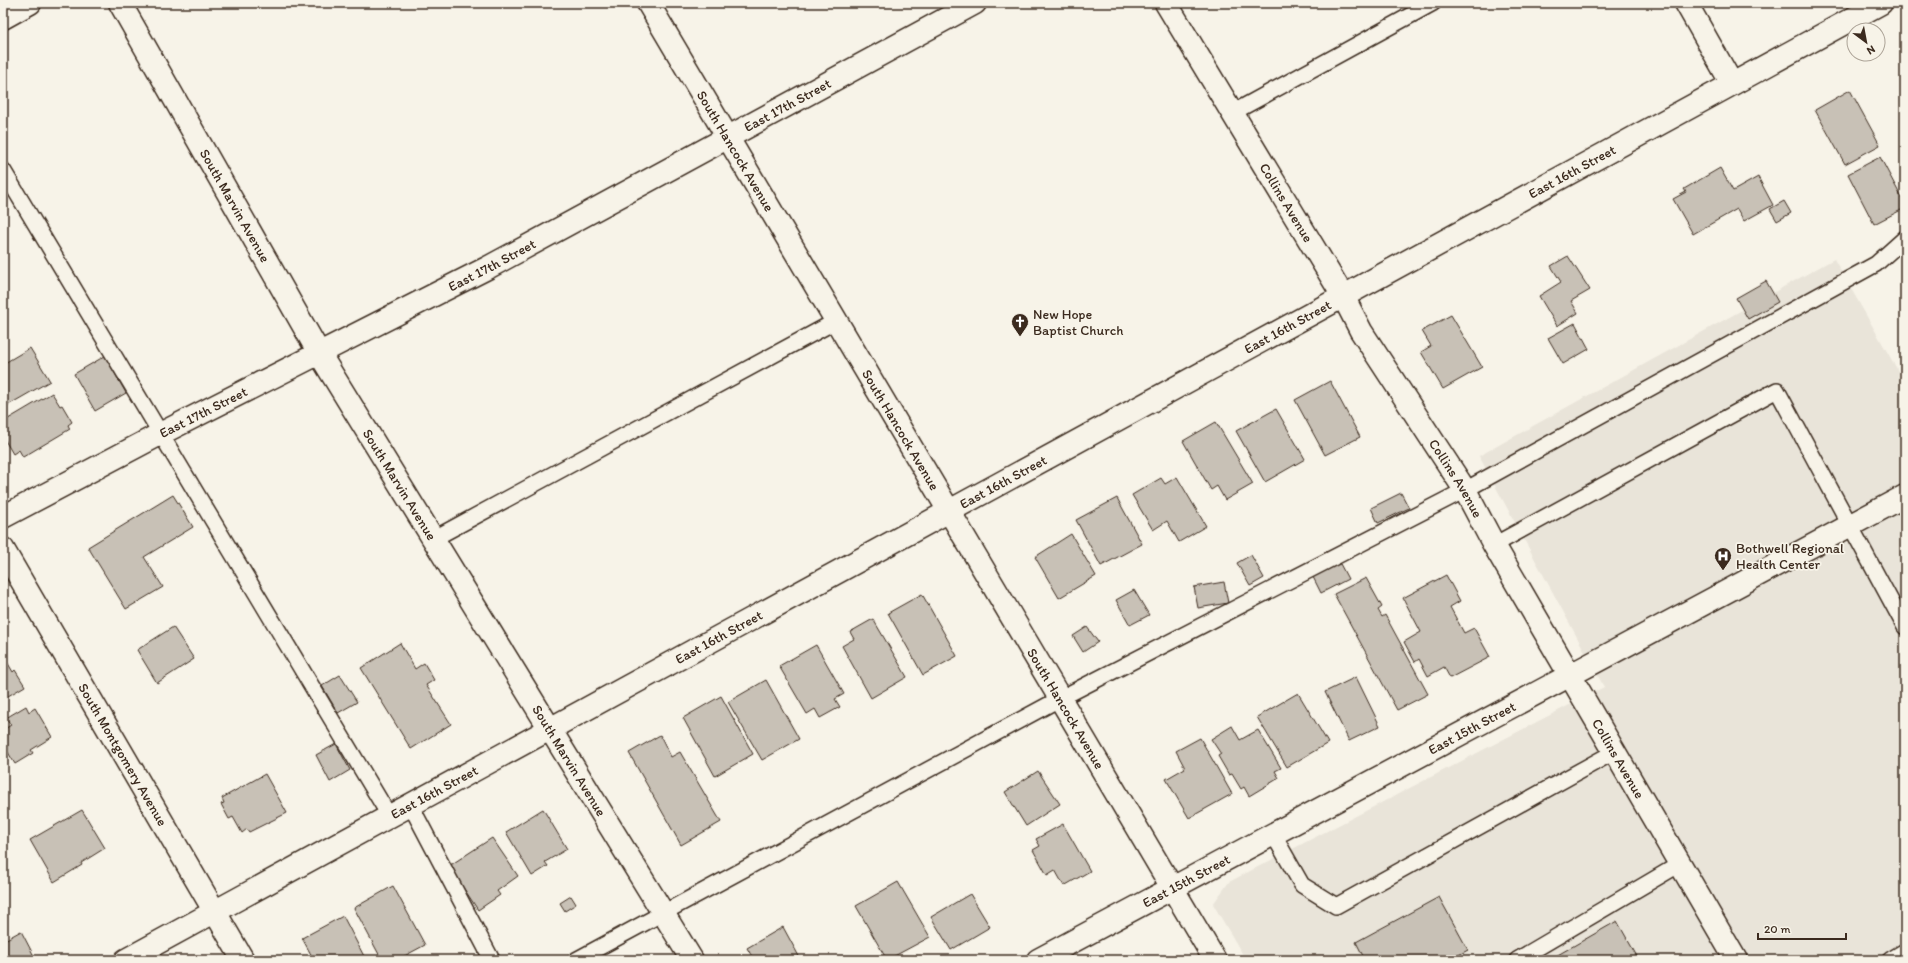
<svg xmlns="http://www.w3.org/2000/svg" width="1908" height="963" viewBox="0 0 1908 963" font-family="Itim,sans-serif">
  <style>
    .built { fill: #e9e4d9 }
    .building { fill: #c8c1b6; stroke: #3b2a1e }
    .lines { fill: none; stroke-linecap: round; stroke-linejoin: round }
    .lane-casing { stroke: #3b2a1e; stroke-width: 18 }
    .street-casing { stroke: #3b2a1e; stroke-width: 25 }
    .secondary-casing { stroke: #3b2a1e; stroke-width: 25 }
    .lane { stroke: #f7f3e8; stroke-width: 15 }
    .street { stroke: #f7f3e8; stroke-width: 22 }
    .secondary { stroke: #f7f3e8; stroke-width: 22 }
    .labels { text-anchor: middle; dominant-baseline: central; stroke-width: 3.5; stroke-linejoin: round; paint-order: stroke }
    .street-label { font-size: 14px; fill: #3b2a1e; stroke: #f7f3e8 }
    .poi-label { font-size: 14px; fill: #3b2a1e; stroke: #f7f3e8; text-anchor: start }
  </style>
  <rect width="100%" height="100%" fill="#f7f3e8"/>
  <filter id="ink" filterUnits="userSpaceOnUse"><feTurbulence type="fractalNoise" baseFrequency=".025" numOctaves="2"/><feDisplacementMap in="SourceGraphic" scale="8" xChannelSelector="R" yChannelSelector="G"/><feConvolveMatrix kernelMatrix="1 2 1 2 8 2 1 2 1" color-interpolation-filters="sRGB"/></filter>
  <g filter="url(#ink)">
    <!-- built -->
    <polygon class="built" points="1834,259 1905,383 1905,960 1246,960 1213,904 1229,882 1604,687 1479,456"/>
    <!-- building -->
    <g class="building">
      <polygon points="1850,90 1880,145 1845,164 1815,110"/>
      <polygon points="1880,157 1905,204 1905,208 1874,224 1848,174"/>
      <polygon points="1720,168 1733,191 1758,177 1773,205 1744,221 1737,209 1693,234 1673,199 1686,192 1684,189"/>
      <polygon points="1784,201 1791,213 1777,221 1770,209"/>
      <polygon points="1568,256 1590,290 1571,301 1578,313 1557,326 1539,296 1561,282 1551,266"/>
      <polygon points="1766,281 1778,302 1748,319 1736,298"/>
      <polygon points="1451,315 1482,367 1443,389 1421,352 1431,346 1422,331"/>
      <polygon points="1575,323 1589,349 1563,364 1548,338"/>
      <polygon points="30,348 50,381 3,408 3,364"/>
      <polygon points="105,356 126,393 95,411 74,374"/>
      <polygon points="1330,381 1360,437 1325,455 1295,400"/>
      <polygon points="52,393 60,406 62,405 72,422 68,425 70,429 23,457 19,450 13,454 3,437 3,431 5,430 3,422"/>
      <polygon points="1276,409 1305,459 1265,482 1236,431"/>
      <polygon points="1216,422 1253,484 1225,500 1217,486 1211,490 1183,441"/>
      <polygon points="1177,477 1206,526 1179,542 1167,521 1153,530 1132,495 1161,478 1165,484"/>
      <polygon points="1401,493 1409,508 1378,523 1371,508"/>
      <polygon points="173,495 193,527 144,557 163,587 126,609 88,547"/>
      <polygon points="1117,498 1142,544 1101,566 1076,520"/>
      <polygon points="1071,534 1096,576 1059,598 1035,557"/>
      <polygon points="1251,555 1264,578 1250,586 1237,563"/>
      <polygon points="1338,560 1348,579 1321,593 1311,573"/>
      <polygon points="1446,575 1460,601 1450,607 1464,633 1474,628 1490,657 1450,678 1444,667 1428,676 1419,659 1415,662 1404,642 1421,632 1403,598"/>
      <polygon points="1366,578 1382,607 1378,610 1382,617 1385,615 1428,694 1397,710 1334,594"/>
      <polygon points="1224,582 1228,603 1198,608 1194,587"/>
      <polygon points="1134,590 1149,615 1130,625 1116,600"/>
      <polygon points="922,594 957,656 923,675 888,613"/>
      <polygon points="873,619 907,677 871,698 842,646 854,639 850,632"/>
      <polygon points="173,627 194,659 157,683 137,650"/>
      <polygon points="1087,627 1098,642 1083,652 1073,636"/>
      <polygon points="400,643 415,669 424,663 434,680 426,685 451,724 411,749 361,668"/>
      <polygon points="816,645 844,694 835,699 840,707 820,718 815,709 807,714 779,666"/>
      <polygon points="3,655 13,672 15,670 25,686 3,699"/>
      <polygon points="340,675 357,702 338,713 322,686"/>
      <polygon points="1356,677 1380,726 1349,741 1325,692"/>
      <polygon points="766,680 799,739 762,760 728,702"/>
      <polygon points="1298,693 1328,743 1287,767 1257,717"/>
      <polygon points="721,696 753,754 715,776 683,718"/>
      <polygon points="26,706 29,712 35,708 52,737 31,750 33,753 15,764 3,744 3,730 11,725 6,718"/>
      <polygon points="1232,726 1240,740 1258,730 1281,768 1275,771 1279,778 1249,796 1244,787 1241,789 1232,774 1229,775 1218,756 1221,754 1211,739"/>
      <polygon points="660,735 671,757 680,752 721,822 681,845 629,753"/>
      <polygon points="1200,738 1232,794 1189,818 1166,779 1185,768 1176,751"/>
      <polygon points="336,744 350,770 330,782 316,755"/>
      <polygon points="1038,771 1060,804 1026,826 1005,792"/>
      <polygon points="265,774 287,813 249,832 247,829 242,833 233,817 229,819 221,804 224,803 222,798"/>
      <polygon points="543,809 567,849 545,862 548,866 532,876 506,832"/>
      <polygon points="82,810 105,848 81,863 82,865 54,882 30,840"/>
      <polygon points="1063,824 1090,871 1064,886 1055,870 1047,875 1033,850 1040,846 1036,839"/>
      <polygon points="492,838 518,876 497,891 500,895 478,910 449,866"/>
      <polygon points="898,882 930,937 887,960 856,906"/>
      <polygon points="393,886 425,945 397,960 382,960 354,908"/>
      <polygon points="970,894 990,927 951,950 931,917"/>
      <polygon points="571,896 576,904 565,911 560,903"/>
      <polygon points="1439,897 1468,950 1449,960 1365,960 1356,942"/>
      <polygon points="343,916 366,960 314,960 302,938"/>
      <polygon points="1617,921 1639,960 1549,960"/>
      <polygon points="783,927 801,960 754,960 747,948"/>
      <polygon points="21,931 35,958 32,960 5,960 3,956 3,941"/>
    </g>
    <g class="lines">
      <defs>
        <g id="lane">
          <polyline points="1232,113 1433,3"/>
          <polyline points="3,170 390,817"/>
          <polyline points="433,539 836,321"/>
          <polyline points="1494,545 1777,390 1905,627"/>
          <polyline points="411,806 492,960"/>
          <polyline points="1273,834 1302,885 1336,906 1614,752"/>
          <polyline points="576,960 1061,698 1465,490 1876,264 1905,238"/>
          <polyline points="1517,960 1680,864"/>
          <polyline points="1890,960 1905,951"/>
        </g>
        <g id="street">
          <path id="s1" d="M120,3L319,353L692,960"/>
          <path id="s2" d="M648,3L1215,960"/>
          <path id="s3" d="M1166,3L1343,296L1361,331L1465,490L1494,545L1736,960"/>
          <polyline points="1686,3 1732,84"/>
          <polyline points="3,18 30,3"/>
          <path id="s4" d="M3,517L162,433L489,267L975,3"/>
          <path id="s5" d="M3,549L243,960"/>
          <path id="s6" d="M1038,960L1905,496"/>
        </g>
        <g id="secondary">
          <path id="s7" d="M126,960L1881,3"/>
        </g>
      </defs>
      <!-- lane casing -->
      <use href="#lane" class="lane-casing"/>
      <!-- street casing -->
      <use href="#street" class="street-casing"/>
      <!-- secondary casing -->
      <use href="#secondary" class="secondary-casing"/>
      <!-- lane -->
      <use href="#lane" class="lane"/>
      <!-- street -->
      <use href="#street" class="street"/>
      <!-- secondary -->
      <use href="#secondary" class="secondary"/>
    </g>
  </g>
  <!-- icons -->
  <defs>
    <symbol id="church-pin" viewBox="-11 -11 22 30"><path d="M0 17L-7.5 6A9.5 9.5 0 1 1 7.5 6Z" fill="#3b2a1e" stroke="#f7f3e8"/><path d="M-1.2-6h2.4v3.5h3.3v2.4h-3.3V6h-2.4V-.1h-3.3v-2.4h3.3Z" fill="#fff"/></symbol>
    <symbol id="hospital-pin" viewBox="-11 -11 22 30"><path d="M0 17L-7.5 6A9.5 9.5 0 1 1 7.5 6Z" fill="#3b2a1e" stroke="#f7f3e8"/><path d="M-5-5h3v3.5h4V-5h3V5h-3V1.5h-4V5h-3Z" fill="#fff"/></symbol>
  </defs>
  <g fill-rule="evenodd">
    <use href="#church-pin" x="1010" y="312" width="20" height="27"/>
    <use href="#hospital-pin" x="1713" y="546" width="20" height="27"/>
  </g>
  <g class="labels">
    <!-- street labels -->
    <g class="street-label">
      <text stroke="none"><textPath href="#s4" startOffset="886">East 17th Street</textPath></text>
      <text stroke="none"><textPath href="#s2" startOffset="172">South Hancock Avenue</textPath></text>
      <text stroke="none"><textPath href="#s7" startOffset="1647">East 16th Street</textPath></text>
      <text stroke="none"><textPath href="#s3" startOffset="233">Collins Avenue</textPath></text>
      <text stroke="none"><textPath href="#s1" startOffset="233">South Marvin Avenue</textPath></text>
      <text stroke="none"><textPath href="#s4" startOffset="550">East 17th Street</textPath></text>
      <text stroke="none"><textPath href="#s7" startOffset="1323">East 16th Street</textPath></text>
      <text stroke="none"><textPath href="#s4" startOffset="226">East 17th Street</textPath></text>
      <text stroke="none"><textPath href="#s2" startOffset="496">South Hancock Avenue</textPath></text>
      <text stroke="none"><textPath href="#s3" startOffset="557">Collins Avenue</textPath></text>
      <text stroke="none"><textPath href="#s7" startOffset="999">East 16th Street</textPath></text>
      <text stroke="none"><textPath href="#s1" startOffset="557">South Marvin Avenue</textPath></text>
      <text stroke="none"><textPath href="#s7" startOffset="675">East 16th Street</textPath></text>
      <text stroke="none"><textPath href="#s2" startOffset="820">South Hancock Avenue</textPath></text>
      <text stroke="none"><textPath href="#s6" startOffset="492">East 15th Street</textPath></text>
      <text stroke="none"><textPath href="#s5" startOffset="238">South Montgomery Avenue</textPath></text>
      <text stroke="none"><textPath href="#s3" startOffset="881">Collins Avenue</textPath></text>
      <text stroke="none"><textPath href="#s1" startOffset="881">South Marvin Avenue</textPath></text>
      <text stroke="none"><textPath href="#s7" startOffset="351">East 16th Street</textPath></text>
      <text stroke="none"><textPath href="#s6" startOffset="168">East 15th Street</textPath></text>
    </g>
    <!-- poi labels -->
    <g class="poi-label">
      <text x="1033" y="314">New Hope<tspan x="1033" dy="16">Baptist Church</tspan></text>
      <text x="1736" y="548">Bothwell Regional<tspan x="1736" dy="16">Health Center</tspan></text>
    </g>
  </g>
  <!-- margin -->
  <rect width="1908" height="963" fill="none" stroke="#f7f3e8" stroke-width="16"/>
  <rect x="8" y="8" width="1892" height="947" fill="none" stroke="#3b2a1e" stroke-width="1.5" filter="url(#ink)"/>
  <!-- north arrow -->
  <g transform="translate(1866 42) rotate(148)"><circle r="19" fill="#f7f3e8" stroke="#aca397"/>
  <path d="M0-3L7 15L0 10L-7 15Z" fill="#3b2a1e"/>
  <text y="-6" font-size="11" font-weight="bold" text-anchor="middle" fill="#3b2a1e">N</text>
  </g>
  <!-- scale -->
  <path d="M1758 933v6h88v-6" fill="none" stroke="#3b2a1e" stroke-width="2"/>
  <text x="1764" y="933" font-size="12" fill="#3b2a1e" stroke="#f7f3e8" stroke-width="3" paint-order="stroke">20 m</text>
</svg>
